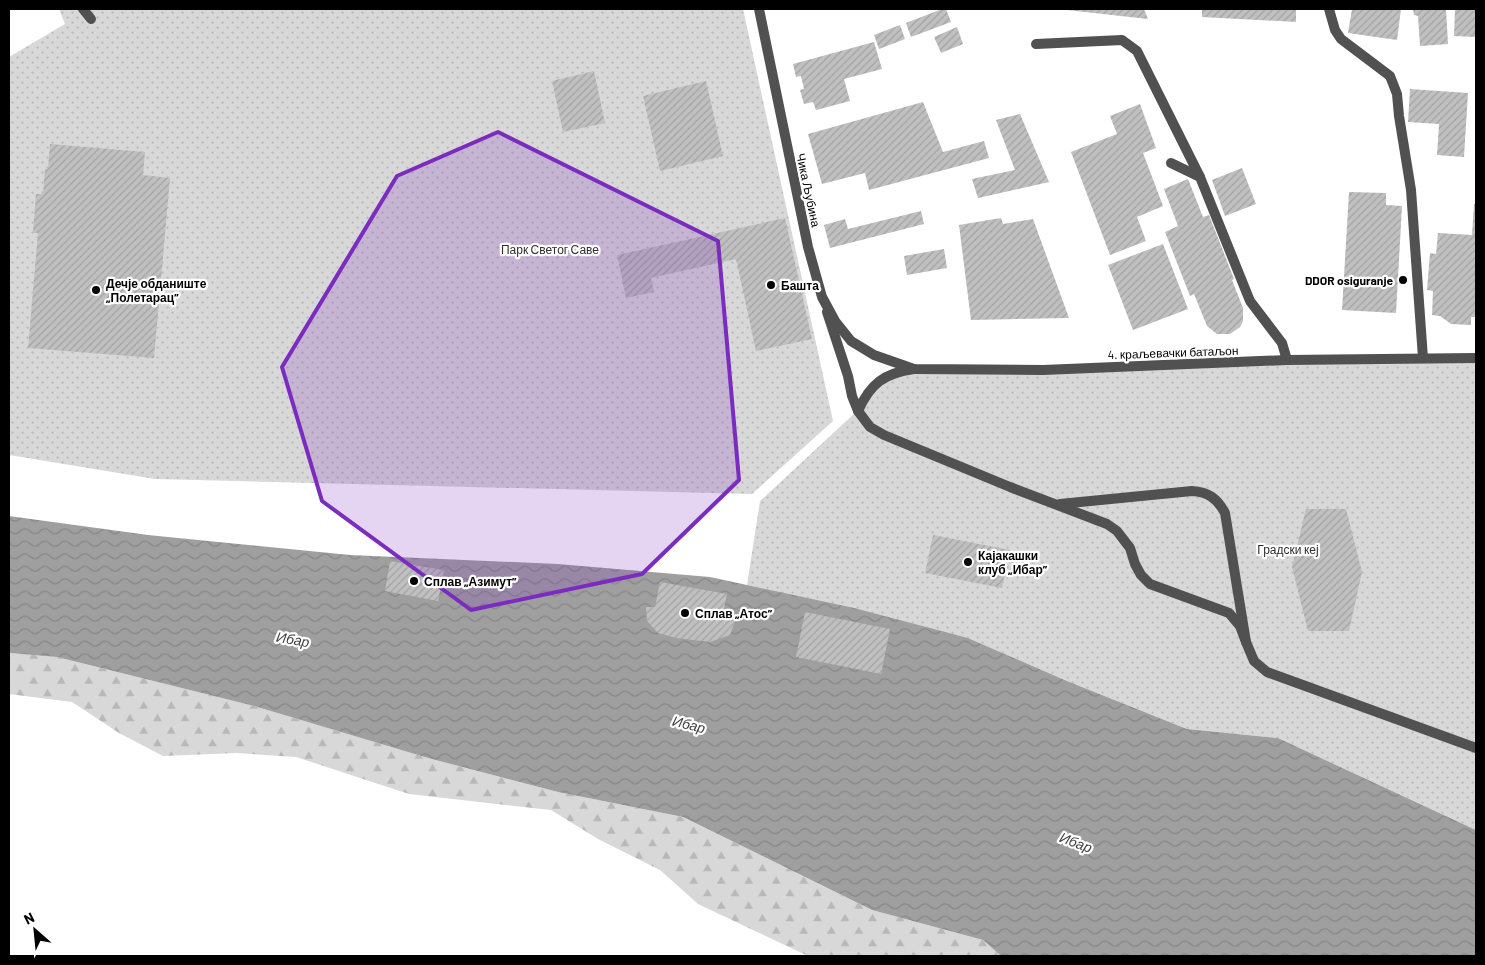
<svg xmlns="http://www.w3.org/2000/svg" width="1485" height="965" viewBox="0 0 1485 965" font-family="Barlow,sans-serif">
  <style>
    .forest { fill: url(#forest-firs) }
    .park { fill: url(#park-dots) }
    .water { fill: url(#water-waves) }
    .building { fill: url(#building-hatch) }
    .lines { fill: none; stroke-linecap: round; stroke-linejoin: round }
    .service { stroke: #515151; stroke-width: 10 }
    .minor { stroke: #515151; stroke-width: 10 }
    .marked { fill: #7b2cbf; fill-opacity: 0.2; stroke: #7b2cbf; stroke-width: 4; stroke-linejoin: round }
    .poi-dot { fill: #000; stroke: #fff; stroke-width: 2 }
    .labels { text-anchor: middle; dominant-baseline: central; stroke-width: 4.5; stroke-linejoin: round; paint-order: stroke }
    .street-label { font-size: 12px; fill: #000; stroke: #fff }
    .park-label { font-size: 12px; fill: #2f2f2f; stroke: #fff }
    .poi-label { font-size: 12px; font-weight: bold; fill: #000; stroke: #fff; text-anchor: start }
    .water-label { font-size: 14px; font-style: italic; fill: #404040; stroke: #fff }
  </style>
  <defs>
    <pattern id="forest-firs" width="22" height="20" patternUnits="userSpaceOnUse" patternTransform="scale(1.25)"><rect width="22" height="20" fill="#d8d8d8"/><path d="M5 1l3.5 6h-7zM16 11l3.5 6h-7z" fill="#b8b8b8"/></pattern>
    <pattern id="park-dots" width="8" height="8" patternUnits="userSpaceOnUse" patternTransform="scale(1.25)"><rect width="8" height="8" fill="#d8d8d8"/><path d="M2 2h.1M6 6h.1" fill="none" stroke="#b8b8b8" stroke-width="1.8" stroke-linecap="round"/></pattern>
    <pattern id="water-waves" width="16" height="10" patternUnits="userSpaceOnUse" patternTransform="scale(1.25)"><rect width="16" height="10" fill="#9f9f9f"/><path d="M0 5q4-4 8 0t8 0" fill="none" stroke="#878787"/></pattern>
    <pattern id="building-hatch" width="6" height="6" patternUnits="userSpaceOnUse" patternTransform="scale(1.25)"><rect width="6" height="6" fill="#c0c0c0"/><path d="M-1 1l2-2M0 6l6-6M5 7l2-2" fill="none" stroke="#a3a3a3"/></pattern>
  </defs>
  <rect width="100%" height="100%" fill="#fff"/>
  <!-- forest -->
  <polygon class="forest" points="9,653 57,657 254,706 428,758 558,792 683,817 872,910 983,940 1001,956 808,956 698,904 660,870 598,839 551,810 409,794 296,757 236,753 163,756 119,733 72,702 9,694"/>
  <!-- park -->
  <g class="park">
    <polygon points="59,9 743,9 833,421 752,494 155,479 9,455 9,241 10,206 9,201 9,57 65,24"/>
    <polygon points="1476,358 1476,830 1278,738 1187,729 1067,681 968,638 747,585 760,501 857,411 891,374"/>
  </g>
  <!-- water -->
  <polygon class="water" points="9,516 148,535 350,555 558,564 710,577 747,585 854,608 968,638 1067,681 1187,729 1278,738 1476,830 1476,956 1001,956 983,940 872,910 683,817 558,792 428,758 254,706 57,657 9,653"/>
  <!-- building -->
  <g class="building">
    <polygon points="942,9 946,9 951,22 911,37 906,23"/>
    <polygon points="1067,9 1144,9 1148,19 1067,10"/>
    <polygon points="1202,9 1296,9 1296,22 1202,17"/>
    <polygon points="1352,9 1401,9 1397,40 1348,33"/>
    <polygon points="1413,9 1446,9 1448,44 1420,46 1418,16 1414,15"/>
    <polygon points="1455,9 1476,9 1476,37 1454,36"/>
    <polygon points="900,25 905,39 879,49 874,35"/>
    <polygon points="957,27 963,44 941,53 934,37"/>
    <polygon points="874,42 882,69 844,79 850,101 816,110 813,102 804,104 800,90 804,89 801,76 796,77 793,64"/>
    <polygon points="594,71 605,123 563,132 552,81"/>
    <polygon points="706,81 723,156 660,171 643,96"/>
    <polygon points="1410,89 1468,93 1464,157 1437,155 1439,124 1408,122"/>
    <polygon points="923,102 943,152 984,141 989,158 869,190 865,173 822,184 808,134"/>
    <polygon points="1140,104 1156,148 1143,153 1163,206 1137,217 1146,241 1110,255 1071,152 1117,134 1110,116"/>
    <polygon points="1020,114 1049,182 978,198 972,179 1015,170 996,120"/>
    <polygon points="50,144 145,152 143,175 170,178 154,358 28,348 38,233 33,233 36,194 43,194 45,169 48,169"/>
    <polygon points="1242,168 1256,204 1225,216 1212,180"/>
    <polygon points="1188,179 1203,217 1209,215 1234,279 1232,280 1243,308 1243,321 1240,327 1230,334 1217,334 1207,326 1194,294 1190,296 1165,232 1178,226 1164,189"/>
    <polygon points="1349,192 1386,193 1386,205 1402,206 1396,313 1342,310"/>
    <polygon points="1474,204 1476,204 1476,317 1471,317 1471,325 1451,324 1440,316 1432,315 1433,291 1427,290 1430,253 1436,254 1438,233 1472,235"/>
    <polygon points="921,211 924,224 830,248 824,225 845,219 848,229"/>
    <polygon points="785,218 812,339 756,351 736,259 651,278 654,292 626,298 617,255"/>
    <polygon points="1001,218 1003,224 1033,219 1069,318 971,320 959,225"/>
    <polygon points="1163,244 1188,309 1133,330 1108,265"/>
    <polygon points="944,249 947,268 907,275 904,256"/>
    <polygon points="1306,509 1346,509 1362,572 1349,631 1308,631 1292,567"/>
    <polygon points="933,535 1010,550 1002,588 925,573"/>
    <polygon points="390,561 444,570 438,601 385,591"/>
    <polygon points="660,582 727,594 722,619 735,621 730,635 710,642 676,638 658,633 647,621 646,607 655,607"/>
    <polygon points="805,612 890,629 881,674 796,657"/>
  </g>
  <g class="lines">
    <!-- service -->
    <g class="service">
      <polyline points="83,9 91,19"/>
      <polyline points="1329,9 1335,30 1341,39 1390,76 1397,94 1399,116 1411,190 1423,358"/>
      <polyline points="1036,44 1122,40 1137,51 1200,177 1171,163"/>
      <polyline points="1200,177 1250,301 1282,343 1287,360"/>
      <polyline points="827,312 848,376 852,396 858,411 870,427 884,435 1010,487 1107,524 1117,531 1130,548 1135,564 1141,575 1150,584 1229,613 1240,626 1246,642"/>
      <path d="M858,411C870,384 884,373 914,369"/>
      <path d="M1060,504L1192,491C1208,492 1217,498 1225,513L1246,642L1254,661L1267,672L1476,748"/>
    </g>
    <!-- minor -->
    <polyline class="minor" points="759,9 808,247 822,297 835,321 851,341 874,355 914,369 1043,370 1287,360 1476,358"/>
  </g>
  <!-- marked area -->
  <path class="marked" d="M498,132L718,241L739,480L642,574L471,610L322,501L282,367L397,176Z"/>
  <!-- markers -->
  <g class="poi-dot">
    <circle cx="1403" cy="280" r="5"/>
    <circle cx="771" cy="285" r="5"/>
    <circle cx="96" cy="290" r="5"/>
    <circle cx="968" cy="562" r="5"/>
    <circle cx="414" cy="581" r="5"/>
    <circle cx="685" cy="613" r="5"/>
  </g>
  <g class="labels">
    <!-- street labels -->
    <g class="street-label">
      <text transform="translate(809 190) rotate(78)">Чика Љубина</text>
      <text transform="translate(1173 352) rotate(-2)">4. краљевачки батаљон</text>
    </g>
    <!-- park labels -->
    <g class="park-label">
      <text x="550" y="249">Парк Светог Саве</text>
      <text x="1288" y="549">Градски кеј</text>
    </g>
    <!-- poi labels -->
    <g class="poi-label">
      <text x="1393" y="280" text-anchor="end">DDOR osiguranje</text>
      <text x="106" y="283">Дечје обданиште<tspan x="106" dy="14">„Полетарац”</tspan></text>
      <text x="781" y="285">Башта</text>
      <text x="978" y="555">Кајакашки<tspan x="978" dy="14">клуб „Ибар”</tspan></text>
      <text x="424" y="581">Сплав „Азимут”</text>
      <text x="695" y="613">Сплав „Атос”</text>
    </g>
    <!-- water labels -->
    <g class="water-label">
      <text transform="translate(293 639) rotate(10)">Ибар</text>
      <text transform="translate(689 724) rotate(14)">Ибар</text>
      <text transform="translate(1076 842) rotate(21)">Ибар</text>
    </g>
  </g>
  <!-- border -->
  <rect width="1485" height="965" fill="none" stroke="#000000" stroke-width="20"/>
  <!-- north arrow -->
  <g transform="translate(35 930) rotate(333)" stroke="#ffffff" stroke-width="4" paint-order="stroke">
  <path d="M0-4L9 19L0 12L-9 19Z" fill="#000000"/>
  <text y="-8" font-size="14" font-weight="bold" text-anchor="middle" fill="#000000">N</text>
  </g>
</svg>
